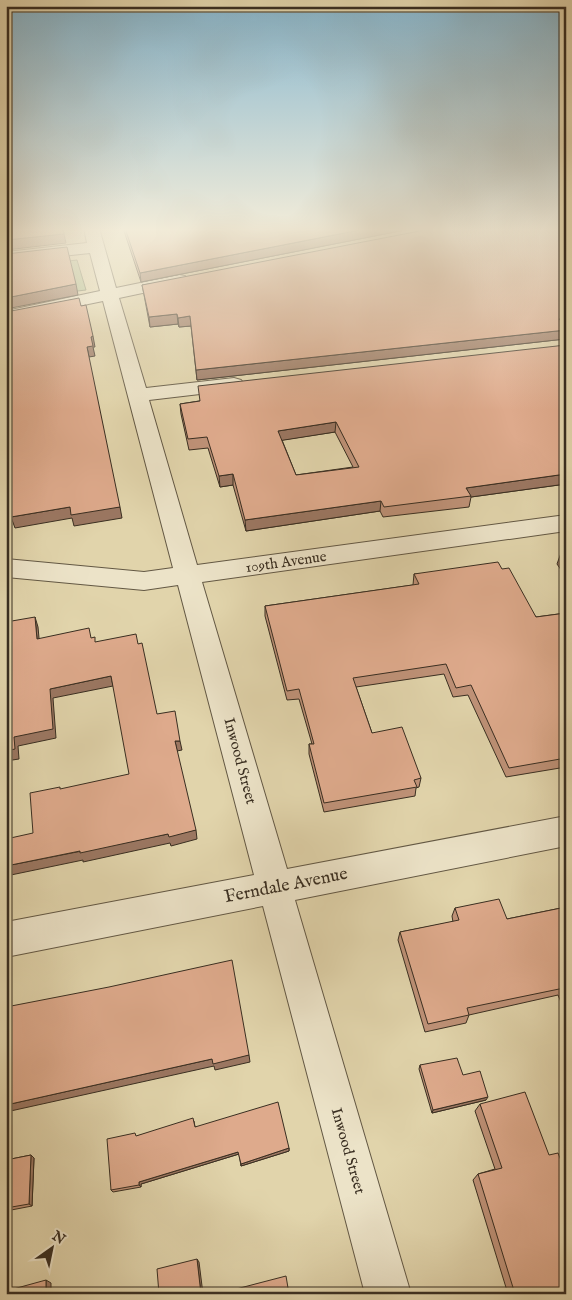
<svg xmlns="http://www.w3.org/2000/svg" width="572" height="1300" viewBox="0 0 572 1300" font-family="'IM FELL English',serif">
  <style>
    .green { fill: #adbe8d; stroke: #737657 }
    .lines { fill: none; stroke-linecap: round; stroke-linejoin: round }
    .minor-casing { stroke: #635844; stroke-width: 2 }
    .minor { fill: #ece3c8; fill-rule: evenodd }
    .wall { fill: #bf9278; stroke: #392e21; fill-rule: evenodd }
    .shaded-wall { fill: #9b7762; stroke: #392e21 }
    .building { fill: #deaa8c; stroke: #392e21; fill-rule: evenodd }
    .labels { text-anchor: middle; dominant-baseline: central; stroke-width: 4; stroke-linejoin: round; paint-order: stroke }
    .street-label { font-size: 15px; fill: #392e21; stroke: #ece3c8 }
    .near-street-label { font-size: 18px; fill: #392e21; stroke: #ece3c8 }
  </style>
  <rect width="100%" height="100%" fill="#e1d4ab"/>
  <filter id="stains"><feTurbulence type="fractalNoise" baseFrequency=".004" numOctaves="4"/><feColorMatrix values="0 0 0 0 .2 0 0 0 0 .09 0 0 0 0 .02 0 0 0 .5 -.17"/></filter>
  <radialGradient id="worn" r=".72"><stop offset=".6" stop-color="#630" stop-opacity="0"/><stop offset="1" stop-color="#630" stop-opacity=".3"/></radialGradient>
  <!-- green -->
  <polygon class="green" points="77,260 86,290 61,293 53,263"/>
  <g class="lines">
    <defs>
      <polygon id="minor" points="84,228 99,228 116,288 179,275 185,276 187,280 185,284 119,298 146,388 234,378 241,380 244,384 241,388 234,390 149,400 197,565 566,515 566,531 202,582 287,869 566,816 566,846 295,900 411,1294 365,1294 263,906 6,957 6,922 254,875 178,585 144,590 6,577 6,559 144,572 173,568 103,301 6,321 6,311 100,291 90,253 6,262 6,252 87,243"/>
    </defs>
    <!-- minor casing -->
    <use href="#minor" class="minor-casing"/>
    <!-- minor -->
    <use href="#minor" class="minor"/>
  </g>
  <!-- wall -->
  <g class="wall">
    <polygon points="123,228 415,228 141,282"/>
    <polygon points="566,228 565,339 197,380 191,326 179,327 178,324 150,327 144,295 142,285"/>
    <path d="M566,345V484L471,497L469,507L383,517L380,511L246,531L233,485L220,487L208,448L189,450L181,414L180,404L199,401ZM335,432L353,467L296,475L282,440Z"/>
    <polygon points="566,552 566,577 557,564 561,553"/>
    <polygon points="502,569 536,617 566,613 566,767 506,777 468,695 453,697 444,674 356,687 372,733 421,778 419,787 416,788 415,796 324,812 309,754 309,744 312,744 299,699 287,700 265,616 265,606 413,585 414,574"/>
    <polygon points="566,907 566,1014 558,995 469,1015 466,1023 425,1032 398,940 400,932 453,922 452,916 455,908 507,919"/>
    <polygon points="420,1065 463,1075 486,1100 432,1113 419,1069"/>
    <polygon points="480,1104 566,1294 508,1294 473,1180 478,1174 495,1169 475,1111"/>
    <polygon points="194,1121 195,1127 289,1148 289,1151 241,1166 239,1154 141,1184 141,1187 113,1192 111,1190 137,1136"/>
    <polygon points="31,1155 34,1158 32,1206 6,1211 6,1160"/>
  </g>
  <!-- shaded-wall -->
  <g class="shaded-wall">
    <polygon points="370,228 415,228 141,282 140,273"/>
    <polygon points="64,234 66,243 6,250 6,240"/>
    <polygon points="76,284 78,295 6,309 6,298"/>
    <polygon points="177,314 178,324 150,327 149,317"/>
    <polygon points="190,316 191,326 179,327 178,318"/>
    <polygon points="566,330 565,339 197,380 196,370"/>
    <polygon points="93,336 95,347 93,347 95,356 89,357 87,347 91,337"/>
    <polygon points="336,422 335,432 278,441 278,431"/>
    <polygon points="233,474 233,485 220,487 219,476"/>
    <polygon points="566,474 566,484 471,497 466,488"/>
    <polygon points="381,501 380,511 246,531 245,520"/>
    <polygon points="11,505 14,516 6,517 6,506"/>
    <polygon points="70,507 120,507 122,518 74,526 72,518 15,528 11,517"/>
    <polygon points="35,617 38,627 40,649 37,639"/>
    <polygon points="111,676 113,686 53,698 56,738 18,746 19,759 6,761 6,751 14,737 50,689"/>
    <polygon points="175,741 180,741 182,750 177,751"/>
    <polygon points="196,830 197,839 171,846 170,843 83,862 83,860 6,876 6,866 168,834"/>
    <polygon points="249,1055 250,1062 215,1070 214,1066 6,1112 6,1105 212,1059"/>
    <polygon points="488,1097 486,1100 432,1113 433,1110"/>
    <polygon points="289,1148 289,1151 241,1166 241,1164"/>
    <polygon points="238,1152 239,1154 141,1184 141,1187 139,1185 139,1182"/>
    <polygon points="31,1155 34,1158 32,1206 29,1204"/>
    <polygon points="197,1259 199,1262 203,1294 201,1294"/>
    <polygon points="46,1280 51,1283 51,1294 46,1294"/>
  </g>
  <!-- building -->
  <g class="building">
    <polygon points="6,228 63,228 64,234 6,240"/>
    <polygon points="125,228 370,228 140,273"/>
    <polygon points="435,228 566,228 566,318 559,319 566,327 566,330 196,370 190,316 178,318 177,314 149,317 142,285"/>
    <polygon points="67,247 76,284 6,298 6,254"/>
    <polygon points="79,298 81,306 86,305 93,336 91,337 93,346 87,347 120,507 71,515 70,507 11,517 11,505 6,506 6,312"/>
    <path d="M566,345V474L466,488L471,496L384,507L381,501L245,520L233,474L219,476L207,437L188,439L180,404L200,401L198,386ZM336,422L359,467L296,475L278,431Z"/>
    <polygon points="566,552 566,560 561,553"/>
    <polygon points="498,562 502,569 509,568 536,617 566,613 566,758 509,768 471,685 456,688 446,664 353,678 372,733 402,727 421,778 414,780 417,787 324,803 309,744 314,744 299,689 287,691 265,606 419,584 414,574"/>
    <polygon points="35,617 37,639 89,628 91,638 95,637 95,642 136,634 138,644 142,643 157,714 175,711 180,741 175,741 196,830 169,837 168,834 80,853 80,851 6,866 6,839 33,833 30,793 60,787 60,789 129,774 111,676 50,689 53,729 14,737 15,749 6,751 6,622"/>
    <polygon points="499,899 507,919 566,907 566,993 564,988 467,1008 469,1015 428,1024 400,932 459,920 455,908"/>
    <polygon points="232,960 249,1055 213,1064 212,1059 6,1105 6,1007 109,987"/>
    <polygon points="457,1058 463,1075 480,1071 488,1097 433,1110 420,1065"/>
    <polygon points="525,1092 549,1155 558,1153 566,1173 566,1294 515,1294 478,1174 502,1168 480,1104"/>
    <polygon points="278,1102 289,1148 241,1164 238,1152 139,1182 139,1185 111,1190 107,1139 135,1133 136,1136 193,1118 195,1127"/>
    <polygon points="31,1155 29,1204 6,1208 6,1160"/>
    <polygon points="197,1259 201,1294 159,1294 157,1269"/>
    <polygon points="286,1276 289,1294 217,1294"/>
    <polygon points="46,1280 46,1294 6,1294 6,1291"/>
  </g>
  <!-- sky -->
  <linearGradient id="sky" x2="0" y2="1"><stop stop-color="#86b6ce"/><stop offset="0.56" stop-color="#f2ecd9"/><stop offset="1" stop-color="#f2ecd9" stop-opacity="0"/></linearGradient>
  <rect width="572" height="410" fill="url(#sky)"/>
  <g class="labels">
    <!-- street labels -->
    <g class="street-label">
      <text transform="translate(286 562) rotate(-8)">109th Avenue</text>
      <text transform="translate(240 761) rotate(75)">Inwood Street</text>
      <text transform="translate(348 1151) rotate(74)">Inwood Street</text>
    </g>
    <!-- near-street labels -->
    <g class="near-street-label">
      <text transform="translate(286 886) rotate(-11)">Ferndale Avenue</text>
    </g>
  </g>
  <!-- margin -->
  <rect width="572" height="1300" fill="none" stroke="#e1d4ab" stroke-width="25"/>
  <rect x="8" y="8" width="557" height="1285" fill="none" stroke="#392e21" stroke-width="2.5"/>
  <rect x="12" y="12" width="547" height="1275" fill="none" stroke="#392e21"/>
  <!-- north arrow -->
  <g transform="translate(52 1248) rotate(33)" stroke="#ece3c8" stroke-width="4" paint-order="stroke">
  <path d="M0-4L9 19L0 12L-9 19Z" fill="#392e21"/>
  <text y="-8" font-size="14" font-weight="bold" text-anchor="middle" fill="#392e21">N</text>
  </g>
  <rect width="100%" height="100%" filter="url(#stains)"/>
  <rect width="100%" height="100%" fill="url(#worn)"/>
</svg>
